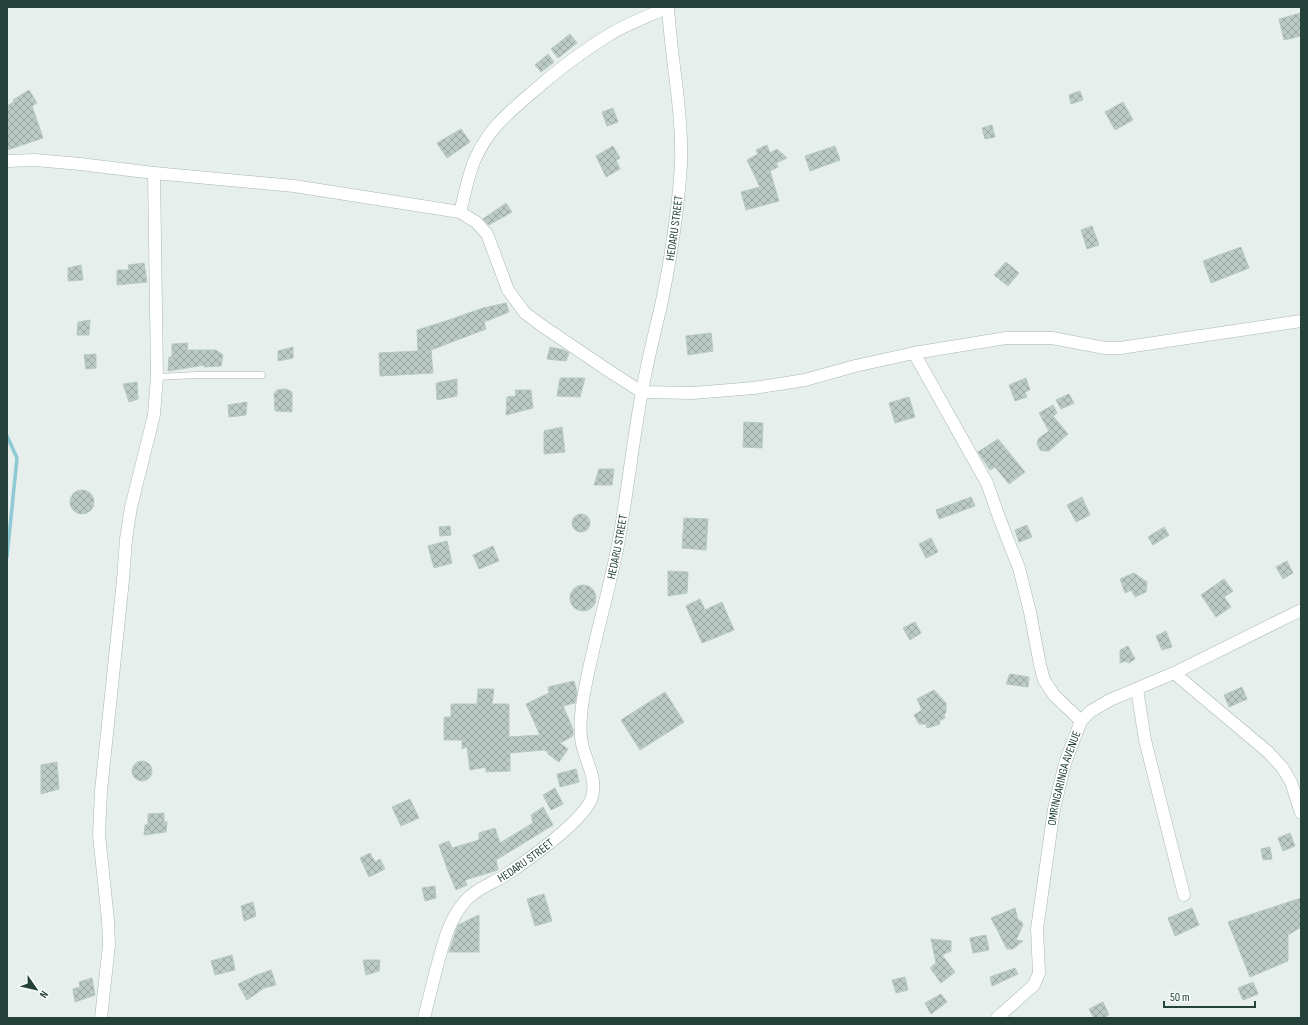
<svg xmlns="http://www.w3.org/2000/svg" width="1308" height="1025" viewBox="0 0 1308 1025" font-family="'Sofia Sans Condensed',sans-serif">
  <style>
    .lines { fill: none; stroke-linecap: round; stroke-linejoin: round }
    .stream { stroke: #8ec9d4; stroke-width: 3.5 }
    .building { fill: url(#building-cross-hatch); stroke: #b8c9c2 }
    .service-casing { stroke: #a8b8b2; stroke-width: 7 }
    .minor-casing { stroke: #a8b8b2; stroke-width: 13 }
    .service { stroke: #fff; stroke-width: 6 }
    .minor { stroke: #fff; stroke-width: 12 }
    .labels { text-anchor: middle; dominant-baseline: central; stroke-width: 4; stroke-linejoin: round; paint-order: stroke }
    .street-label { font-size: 12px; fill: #24423a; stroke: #f7fbf9 }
  </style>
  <defs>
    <pattern id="building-cross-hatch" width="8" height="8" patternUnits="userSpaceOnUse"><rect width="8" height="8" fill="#bbcac4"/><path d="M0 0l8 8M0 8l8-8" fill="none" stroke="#98a6a0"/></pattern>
  </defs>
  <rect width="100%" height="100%" fill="#e6efeb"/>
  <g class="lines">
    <!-- stream -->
    <polyline class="stream" points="7,436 17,458 7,557"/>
  </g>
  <!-- building -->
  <g class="building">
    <polygon points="1301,13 1301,36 1284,40 1279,19"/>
    <polygon points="570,34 577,43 558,58 551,49"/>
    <polygon points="548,54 554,62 541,72 535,65"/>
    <polygon points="29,90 37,103 32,106 43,138 7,150 7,106 14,102 13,100"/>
    <polygon points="1080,91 1083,100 1071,104 1069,95"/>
    <polygon points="1123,102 1133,120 1115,130 1105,112"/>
    <polygon points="613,108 618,122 607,126 602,112"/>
    <polygon points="992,125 995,137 985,139 982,128"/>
    <polygon points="461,129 470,142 447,158 437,143"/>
    <polygon points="767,145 770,153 777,149 787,158 776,163 778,167 770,171 779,201 746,210 741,192 760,187 747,160 758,154 756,150"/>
    <polygon points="613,146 620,158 616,160 620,169 606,177 596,156"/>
    <polygon points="835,146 840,160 810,171 805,156"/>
    <polygon points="506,203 512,212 489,225 483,219"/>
    <polygon points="1092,226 1099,245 1087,249 1081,230"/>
    <polygon points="1241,247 1249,268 1211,283 1203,261"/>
    <polygon points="1006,262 1019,273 1008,286 994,275"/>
    <polygon points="144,263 147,282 117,285 117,270 129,270 128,265"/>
    <polygon points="81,265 83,280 68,281 68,268"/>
    <polygon points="506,303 509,312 484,322 486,329 431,350 433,373 380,376 379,353 418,351 417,330 446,321 483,308"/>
    <polygon points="90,320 89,335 77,335 78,322"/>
    <polygon points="711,333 713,351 688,355 686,336"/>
    <polygon points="188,343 187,350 216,350 223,355 221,366 204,367 205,365 168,371 169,357 172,357 172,344"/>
    <polygon points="293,347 293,358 278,361 278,351"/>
    <polygon points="550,347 564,350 569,353 566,361 547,359"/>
    <polygon points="96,354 96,368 86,369 84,355"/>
    <polygon points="560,378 585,378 580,397 557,396"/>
    <polygon points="1026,378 1030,390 1025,392 1027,397 1015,401 1009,385"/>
    <polygon points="457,379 457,396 437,400 436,383"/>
    <polygon points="137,382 138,399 129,402 123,384"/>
    <polygon points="286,389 292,392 292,412 275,411 274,394 277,390"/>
    <polygon points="515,390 531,390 533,408 506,415 507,397 516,396"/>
    <polygon points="1069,394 1074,403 1061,409 1056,400"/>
    <polygon points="909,397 915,417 895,423 889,403"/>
    <polygon points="247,402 246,415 229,417 228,405"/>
    <polygon points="1053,405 1057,413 1053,416 1068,434 1049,451 1045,451 1040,450 1037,443 1039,438 1049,431 1039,413"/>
    <polygon points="744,422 763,423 762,448 743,447"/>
    <polygon points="562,427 565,452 544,454 544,431"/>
    <polygon points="998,439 1025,472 1009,484 995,467 990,470 978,452"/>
    <polygon points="599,469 614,469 612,485 594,485"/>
    <circle cx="82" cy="502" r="12"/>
    <polygon points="971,497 975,506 939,519 936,510"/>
    <polygon points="1082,497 1090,515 1076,522 1067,505"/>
    <circle cx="581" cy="523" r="9"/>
    <polygon points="684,518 708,519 706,550 682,548"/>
    <polygon points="1027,525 1032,537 1019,542 1015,530"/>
    <polygon points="450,526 451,535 440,536 439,527"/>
    <polygon points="1164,527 1169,535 1153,545 1148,537"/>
    <polygon points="931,538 938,552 926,558 919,544"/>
    <polygon points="447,541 452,563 434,568 428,546"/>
    <polygon points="493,546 499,561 479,569 473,555"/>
    <polygon points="1287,561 1293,573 1283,579 1276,567"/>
    <polygon points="668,571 688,572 687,593 668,596"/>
    <polygon points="1134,573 1147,582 1146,592 1135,597 1131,590 1125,593 1120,579"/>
    <polygon points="1224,579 1233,591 1224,597 1231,607 1216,617 1201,595"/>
    <circle cx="583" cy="598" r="13"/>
    <polygon points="700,599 705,610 722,602 734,630 702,643 686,606"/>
    <polygon points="915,622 921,633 910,640 903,628"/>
    <polygon points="1166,631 1172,647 1162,650 1156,636"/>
    <polygon points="1128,646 1135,659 1129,663 1125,661 1120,663 1120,650"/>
    <polygon points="1010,674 1029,677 1028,687 1006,684"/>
    <polygon points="574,681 577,692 575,703 563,706 573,729 573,736 560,743 568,749 559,762 548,754 547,751 543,750 510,753 510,771 486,772 486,767 470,770 467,747 462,749 462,740 444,740 444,717 451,717 451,704 477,704 478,689 494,689 492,704 509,704 509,737 540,735 526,704 549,693 548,687"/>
    <polygon points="1242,687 1247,699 1229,707 1224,695"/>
    <polygon points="934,690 946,703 946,712 944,715 945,718 939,721 940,724 927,728 926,724 919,724 914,715 922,710 917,699"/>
    <polygon points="665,692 684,722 640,750 621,720"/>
    <circle cx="142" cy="771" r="10"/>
    <polygon points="57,762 59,789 41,794 41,765"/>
    <polygon points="576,769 579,782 560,787 557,774"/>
    <polygon points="555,788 563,804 551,810 543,795"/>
    <polygon points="410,799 419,818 401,826 392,807"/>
    <polygon points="543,807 553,825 496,860 498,870 465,880 467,885 456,890 448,871 439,845 449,841 452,848 479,840 479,833 495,828 500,843 533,823 531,815"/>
    <polygon points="164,813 164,822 167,822 166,832 144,835 145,825 148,824 148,814"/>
    <polygon points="1290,833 1295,846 1283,851 1278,838"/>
    <polygon points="1270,847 1272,859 1263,860 1261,849"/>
    <polygon points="370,853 375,862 380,859 385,869 369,877 360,858"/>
    <polygon points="435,886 436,898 425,901 422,888"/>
    <polygon points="544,894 552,921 535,926 527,899"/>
    <polygon points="1301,898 1301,927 1288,935 1288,961 1250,977 1228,922"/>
    <polygon points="253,902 256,916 244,921 241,906"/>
    <polygon points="1015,908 1018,920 1022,922 1023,925 1016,940 1023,941 1013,949 1007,949 991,918"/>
    <polygon points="1192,908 1199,925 1175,936 1168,918"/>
    <polygon points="479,915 479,952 449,952 458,925"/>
    <polygon points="986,935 989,950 973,953 970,938"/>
    <polygon points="931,939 951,941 951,951 942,955 955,972 941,983 930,968 936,963"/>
    <polygon points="232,955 235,970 215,975 211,961"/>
    <polygon points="363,960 380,960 379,971 366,975"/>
    <polygon points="1015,968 1018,974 992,986 990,977"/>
    <polygon points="271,970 276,985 264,988 247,1000 238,984 257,975"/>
    <polygon points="905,977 908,990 896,993 892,980"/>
    <polygon points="92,978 95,995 75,1002 73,989 80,987 79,982"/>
    <polygon points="1253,982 1258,994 1243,1000 1238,988"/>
    <polygon points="941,994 947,1002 931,1014 925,1003"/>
    <polygon points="1103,1002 1109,1015 1103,1018 1094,1018 1089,1009"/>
  </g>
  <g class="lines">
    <defs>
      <polyline id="service" points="157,377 197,375 262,375"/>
      <g id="minor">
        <polyline points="7,161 35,160 80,164 154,173 294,186 460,212 476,222 487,234 508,290 525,313 541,325 612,373 642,392 693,393 754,388 805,380 855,366 914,353 1006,338 1052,338 1105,348 1120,348 1301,321"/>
        <path d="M460,212C465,194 468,174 476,157C489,129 507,114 529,95C555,72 582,51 612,33C630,23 649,16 668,7"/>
        <polyline points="914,353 987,483 1000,520 1019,568 1030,612 1040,665 1044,680 1054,695 1081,721"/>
        <polyline points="1174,673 1268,752 1282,767 1291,782 1301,813"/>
        <polyline points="1137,689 1145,740 1184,895"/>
        <polyline points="101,1018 109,945 108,920 99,835 101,791 123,580 126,539 131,507 154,415 157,377 154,173"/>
        <path id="s1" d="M424,1018C428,1002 432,986 436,970C443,945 448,920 466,900C477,888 494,883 507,874C528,860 585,820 592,797C598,776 583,758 581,738C579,718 583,698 587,678C596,635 608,593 617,550C627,498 632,445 642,392C647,362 655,332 662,301C671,257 678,211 681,165C683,112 671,60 668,7"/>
        <path id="s2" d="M997,1018L1034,985L1039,973L1037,929L1054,809L1065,763L1081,721L1091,711L1110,700L1174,673L1301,610"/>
      </g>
    </defs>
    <!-- service casing -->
    <use href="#service" class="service-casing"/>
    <!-- minor casing -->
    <use href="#minor" class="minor-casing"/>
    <!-- service -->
    <use href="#service" class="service"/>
    <!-- minor -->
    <use href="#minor" class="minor"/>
  </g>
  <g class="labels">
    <!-- street labels -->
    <g class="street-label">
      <text stroke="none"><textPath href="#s1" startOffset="871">HEDARU STREET</textPath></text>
      <text stroke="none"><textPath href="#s1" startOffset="547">HEDARU STREET</textPath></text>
      <text stroke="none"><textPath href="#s2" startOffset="260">OMRINGARINGA AVENUE</textPath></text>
      <text stroke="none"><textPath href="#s1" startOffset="198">HEDARU STREET</textPath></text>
    </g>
  </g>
  <!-- border -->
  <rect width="1308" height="1025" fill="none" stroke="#24423a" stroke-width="16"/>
  <!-- north arrow -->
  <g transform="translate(36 989) rotate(124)" stroke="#f7fbf9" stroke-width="3" paint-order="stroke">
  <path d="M0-3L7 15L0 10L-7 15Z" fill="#24423a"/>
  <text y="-6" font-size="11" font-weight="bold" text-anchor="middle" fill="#24423a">N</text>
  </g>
  <!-- scale -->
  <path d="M1164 1001v6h91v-6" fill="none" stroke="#24423a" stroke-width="2"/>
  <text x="1170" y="1001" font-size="12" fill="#24423a" stroke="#f7fbf9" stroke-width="3" paint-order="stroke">50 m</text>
</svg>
